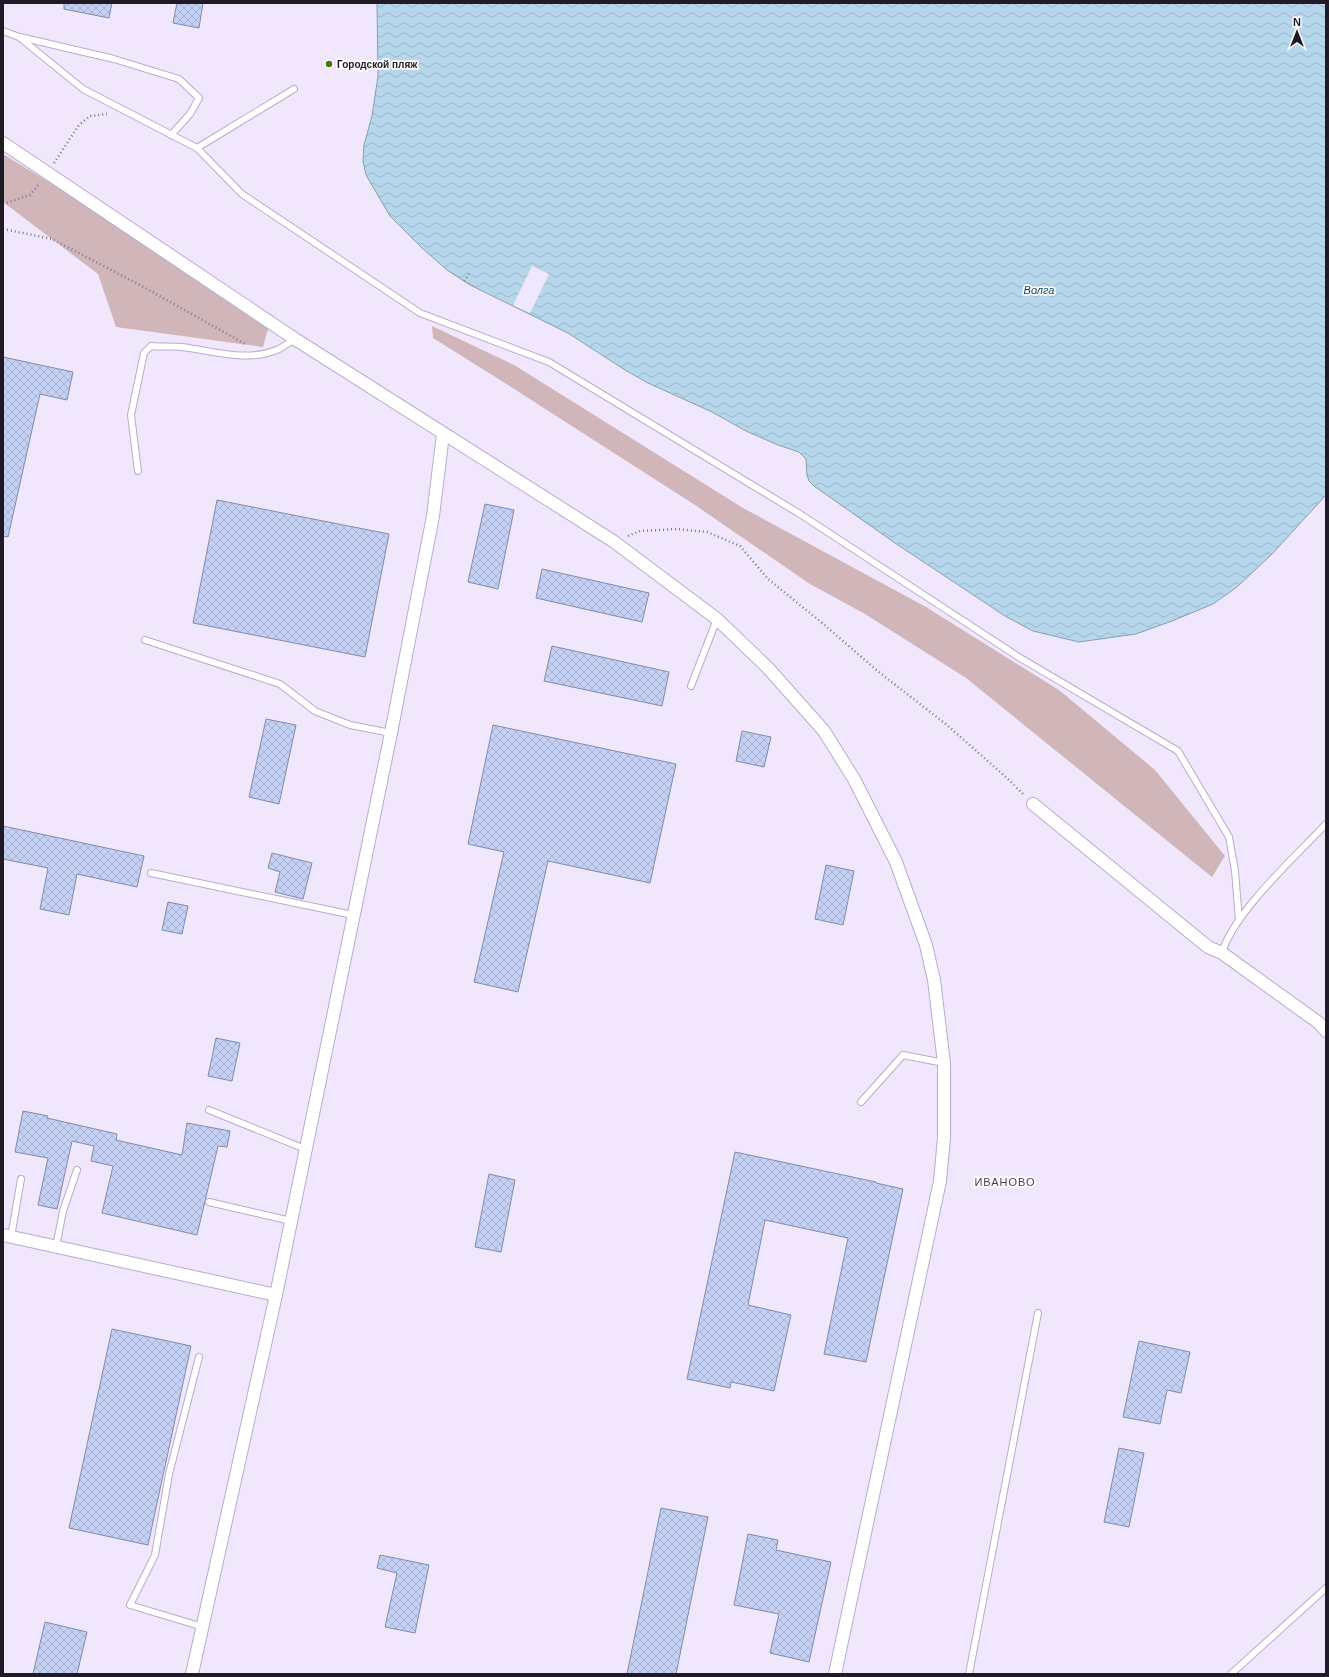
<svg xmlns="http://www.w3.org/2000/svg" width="1329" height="1677" viewBox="0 0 1329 1677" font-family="Arial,sans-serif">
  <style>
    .grass { fill: #d0b6b8 }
    .water { fill: url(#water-waves); stroke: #899eb0 }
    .pier { fill: #f0e7fc }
    .building { fill: url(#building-cross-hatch); stroke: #808bab }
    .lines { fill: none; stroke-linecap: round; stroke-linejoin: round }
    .lane-casing { stroke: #b9abcd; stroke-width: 8 }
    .street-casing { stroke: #b9abcd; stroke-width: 14 }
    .path { stroke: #7e7788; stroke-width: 2.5; stroke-dasharray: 1 3; stroke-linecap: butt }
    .lane { stroke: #fff; stroke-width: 6 }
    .street { stroke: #fff; stroke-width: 12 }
    .poi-dot { fill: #447909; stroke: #fff; stroke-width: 1.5 }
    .labels { text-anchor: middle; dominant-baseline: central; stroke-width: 3.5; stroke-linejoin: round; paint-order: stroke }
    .poi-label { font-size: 10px; font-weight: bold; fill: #201a27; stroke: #fff; text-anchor: start }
    .water-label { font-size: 11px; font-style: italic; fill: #0b4763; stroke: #fff }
    .neighbourhood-label { font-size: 11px; letter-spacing: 1px; fill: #473b57; stroke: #fff }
  </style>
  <defs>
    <pattern id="water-waves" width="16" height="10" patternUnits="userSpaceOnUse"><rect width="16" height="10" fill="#b6d6eb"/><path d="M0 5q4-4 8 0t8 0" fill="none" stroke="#9cb7ca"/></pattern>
    <pattern id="building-cross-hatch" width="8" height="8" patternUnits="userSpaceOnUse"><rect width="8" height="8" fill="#c5d1f4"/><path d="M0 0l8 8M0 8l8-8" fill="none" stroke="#a9b3d1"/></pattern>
  </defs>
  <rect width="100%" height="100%" fill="#f0e7fc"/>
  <!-- grass -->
  <g class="grass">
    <polygon points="3,154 63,191 268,329 263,347 116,327 98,274 3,202"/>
    <polygon points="432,326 514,365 743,508 926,607 1059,690 1155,770 1225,856 1212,877 966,678 865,614 810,584 695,505 511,387 433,338"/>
  </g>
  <!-- water -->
  <polygon class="water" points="377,3 1326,3 1326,495 1272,554 1237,587 1213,604 1172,621 1136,634 1079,642 1033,631 1005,616 895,543 814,486 809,481 807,475 806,459 799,452 778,445 746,431 712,412 648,383 625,370 568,333 470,285 447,270 422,248 390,216 366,175 363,161 364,145 372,116 378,76"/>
  <!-- pier -->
  <polygon class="pier" points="532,266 549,274 530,313 513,305"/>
  <!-- building -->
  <g class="building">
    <polygon points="64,3 112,3 109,18 64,9"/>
    <polygon points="177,3 203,3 199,28 173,23"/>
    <polygon points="3,357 73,372 67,400 40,394 8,537 3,536"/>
    <polygon points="217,500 389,534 365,657 193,623"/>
    <polygon points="485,504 514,510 498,589 468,582"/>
    <polygon points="542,569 649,593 642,622 536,598"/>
    <polygon points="552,646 669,672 662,706 544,681"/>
    <polygon points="266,719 296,725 279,804 249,797"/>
    <polygon points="493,725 676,764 650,883 548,861 518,992 474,982 504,852 468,844"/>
    <polygon points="742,731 771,737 764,767 736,761"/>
    <polygon points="3,826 144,856 137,887 77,874 69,915 40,909 48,868 3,859"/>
    <polygon points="272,853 312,863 303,899 275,892 280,872 268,868"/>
    <polygon points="826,865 854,871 843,925 815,919"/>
    <polygon points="168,902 188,906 182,934 162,930"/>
    <polygon points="216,1038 240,1043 232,1081 208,1076"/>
    <polygon points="23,1111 48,1116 47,1118 117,1134 116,1140 182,1155 187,1123 230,1131 227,1147 218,1146 197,1235 102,1213 113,1166 91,1161 94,1146 72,1141 57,1209 38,1205 48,1158 15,1152"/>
    <polygon points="735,1152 876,1182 876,1183 903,1189 866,1362 824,1354 848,1238 765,1220 748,1305 791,1315 774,1391 731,1382 730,1388 687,1379"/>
    <polygon points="489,1174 515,1180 501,1252 475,1247"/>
    <polygon points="112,1329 191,1346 148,1545 69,1528"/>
    <polygon points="1139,1341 1190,1352 1181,1393 1167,1390 1160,1424 1123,1417"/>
    <polygon points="1119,1448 1144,1453 1129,1527 1104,1522"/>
    <polygon points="661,1508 708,1517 676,1674 627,1674"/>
    <polygon points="748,1534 778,1540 776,1550 831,1562 809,1662 770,1653 779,1614 734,1605"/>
    <polygon points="380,1555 429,1565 415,1633 385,1627 397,1573 377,1568"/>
    <polygon points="45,1622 87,1632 77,1674 33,1674"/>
  </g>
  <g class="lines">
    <defs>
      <g id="lane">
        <polyline points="3,31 19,37 83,89 197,148 294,89"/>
        <polyline points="20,37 114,59 179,79 199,98 190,114 171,135"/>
        <polyline points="197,148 242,194 420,313 549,362 800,514 1017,656 1178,751 1229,837 1235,871 1239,920"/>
        <path d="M138,471L131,415L144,353L151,346C161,347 172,346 182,347C214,351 248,363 279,349C284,346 289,343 295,339"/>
        <polyline points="145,640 280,684 315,711 350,725 391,733"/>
        <polyline points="691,686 717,619"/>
        <polyline points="151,873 353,915"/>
        <path d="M1222,953C1233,913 1297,855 1326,824"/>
        <polyline points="861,1102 903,1055 944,1063"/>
        <polyline points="209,1110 305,1149"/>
        <polyline points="209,1202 291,1221"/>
        <polyline points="11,1237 21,1179"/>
        <polyline points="56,1247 63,1211 77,1170"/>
        <polyline points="199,1357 169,1474 155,1555 130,1605 203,1627"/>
        <polyline points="969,1674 1038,1313"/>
        <polyline points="1231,1674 1326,1588"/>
      </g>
      <g id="street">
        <polyline points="3,143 295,339 613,541 717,619 768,668 824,731 854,779 896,862 926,945 934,980 944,1063 944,1138 940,1181 835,1674"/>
        <polyline points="1033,804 1208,947 1222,953 1319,1023 1326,1031"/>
        <polyline points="3,1235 276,1295"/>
        <polyline points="192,1674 276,1295 391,733 433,516 443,434"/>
      </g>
    </defs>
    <!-- lane casing -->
    <use href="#lane" class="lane-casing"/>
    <!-- street casing -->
    <use href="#street" class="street-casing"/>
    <!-- path -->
    <g class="path">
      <polyline points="54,163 79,125 90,116 107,114"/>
      <polyline points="3,204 30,195 40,183"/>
      <polyline points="3,229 52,239 140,285 247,345"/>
      <polyline points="464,281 469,274"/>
      <polyline points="628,536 640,531 677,529 707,532 740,546 768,579 821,622 880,673 947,725 1008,779 1024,795"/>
    </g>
    <!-- lane -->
    <use href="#lane" class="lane"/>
    <!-- street -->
    <use href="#street" class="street"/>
  </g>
  <!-- markers -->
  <circle class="poi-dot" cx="329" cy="64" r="4"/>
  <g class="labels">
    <!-- poi labels -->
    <g class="poi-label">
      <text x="337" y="64">Городской пляж</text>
    </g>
    <!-- water labels -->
    <g class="water-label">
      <text x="1039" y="290">Волга</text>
    </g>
    <!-- neighbourhood labels -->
    <g class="neighbourhood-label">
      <text x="1005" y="1182">ИВАНОВО</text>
    </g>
  </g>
  <!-- border -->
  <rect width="1329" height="1677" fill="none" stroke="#201a27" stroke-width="8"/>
  <!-- north arrow -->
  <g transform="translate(1297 32)" stroke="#ffffff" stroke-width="3" paint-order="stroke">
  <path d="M0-3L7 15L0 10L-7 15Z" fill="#201a27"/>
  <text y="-6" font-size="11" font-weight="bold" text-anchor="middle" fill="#201a27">N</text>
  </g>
</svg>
